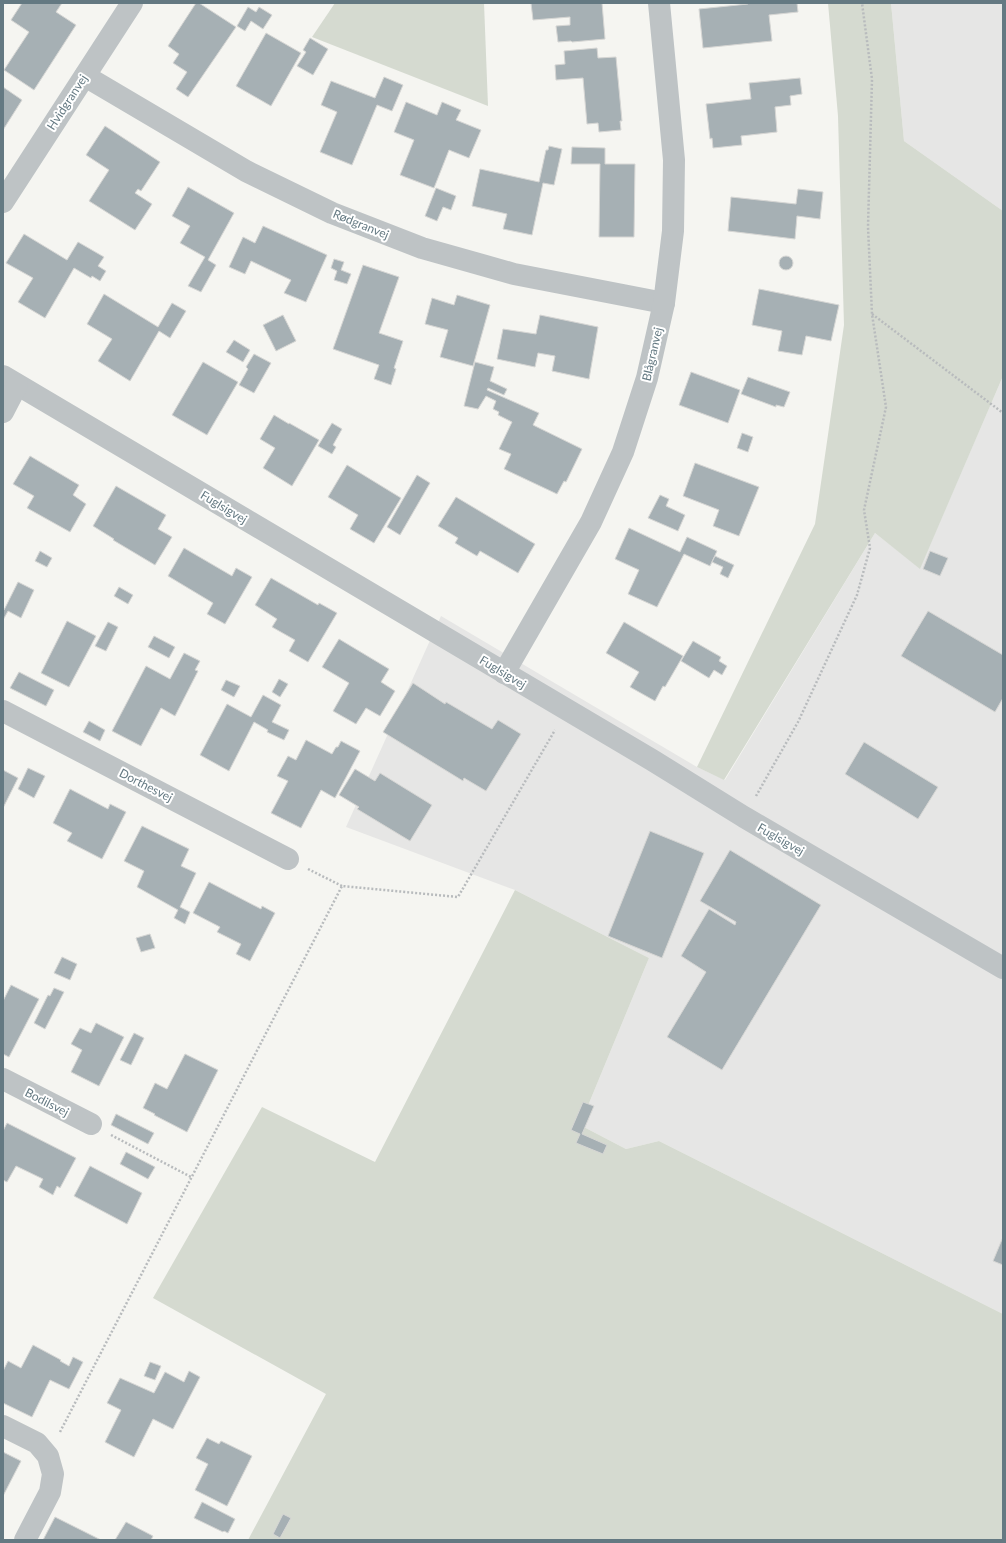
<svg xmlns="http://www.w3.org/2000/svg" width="1006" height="1543" viewBox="0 0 1006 1543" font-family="Lato,sans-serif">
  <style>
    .built { fill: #e6e6e5 }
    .green { fill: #d5dad0 }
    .building { fill: #a6b0b4; stroke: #d6d6d4 }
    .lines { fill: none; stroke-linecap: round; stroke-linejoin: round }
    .path { stroke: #b8bbbd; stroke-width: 2.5; stroke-dasharray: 2 2; stroke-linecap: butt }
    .minor { stroke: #bec3c5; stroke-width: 22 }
    .labels { text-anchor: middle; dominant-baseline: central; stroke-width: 4; stroke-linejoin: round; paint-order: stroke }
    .street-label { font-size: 12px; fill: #647982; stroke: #fff }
  </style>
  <rect width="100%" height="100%" fill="#f5f5f1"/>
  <!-- built -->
  <g class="built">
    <polygon points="891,3 1003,3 1003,211 904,141"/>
    <polygon points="1003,376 1003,1314 659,1141 626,1149 580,1125 649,958 515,890 346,827 441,616 697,767 725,780 875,533 920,568"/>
  </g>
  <!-- green -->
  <g class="green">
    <polygon points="335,3 484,3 488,106 312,37"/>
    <polygon points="828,3 891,3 904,141 1003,211 1003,376 920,569 875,533 724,780 697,767 815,524 844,325 838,116"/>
    <polygon points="515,890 649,958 580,1125 626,1149 659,1141 1003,1314 1003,1540 248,1540 326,1394 153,1298 262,1107 375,1162"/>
  </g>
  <!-- building -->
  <g class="building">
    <polygon points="22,3 62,3 56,12 76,25 34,90 4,70 29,32 11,20"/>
    <polygon points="196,3 199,3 236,27 188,97 176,89 187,72 173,63 179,54 168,46"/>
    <polygon points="531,3 602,3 605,39 572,42 571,41 558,42 556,26 570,25 570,17 533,20"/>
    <polygon points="748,3 797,3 798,12 769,15 772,41 703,48 699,9 748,4"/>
    <polygon points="248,7 256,12 259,7 272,15 263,29 251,21 245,31 237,26"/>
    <polygon points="266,33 301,53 271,106 236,86"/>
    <polygon points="310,38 328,49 313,75 297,66 306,52 303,50"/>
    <polygon points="597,48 598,58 616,57 622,121 620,121 621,130 599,132 598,123 587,124 583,78 556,80 555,65 565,64 564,51"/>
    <polygon points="384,77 403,85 392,111 377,105 352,165 320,152 337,112 321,105 331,81 375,98"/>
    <polygon points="800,78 802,94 790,96 791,105 775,107 777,132 741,136 742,145 713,148 712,138 710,139 706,104 751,99 749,83"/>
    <polygon points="3,87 22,100 3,130"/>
    <polygon points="406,102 437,115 442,102 461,110 456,120 481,130 469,158 449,150 434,188 400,175 414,140 394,132"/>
    <polygon points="105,126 160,162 141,191 138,189 135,193 152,204 135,230 89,201 109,170 86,155"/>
    <polygon points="549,146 562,149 554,185 543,183 532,235 503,229 507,214 472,206 480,169 539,182 546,150 548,150"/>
    <polygon points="572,147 605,148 605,164 635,164 634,237 599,237 600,164 571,164"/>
    <polygon points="188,187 234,213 208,260 216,265 201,292 188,286 205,257 180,243 190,226 172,216"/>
    <polygon points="436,188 456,196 451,210 443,207 437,221 425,216"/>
    <polygon points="798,189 823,192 820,219 797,216 795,239 728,231 731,197 796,204"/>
    <polygon points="263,226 327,255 306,302 284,293 291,280 251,261 245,274 229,267 243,237 255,243"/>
    <polygon points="24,234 67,260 78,242 104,257 98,266 106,271 100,281 92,276 91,278 74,268 45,318 18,302 33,278 6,263"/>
    <circle cx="786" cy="263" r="7"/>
    <polygon points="334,259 344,262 341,270 351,274 347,284 334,280 337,271 331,268"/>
    <polygon points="363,265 399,277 379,333 403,341 394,368 396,369 391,385 374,379 379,365 333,349"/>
    <polygon points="759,289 839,305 831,341 806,336 802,355 778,351 782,331 752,325"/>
    <polygon points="104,294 158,327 172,303 186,311 170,338 159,331 130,381 98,361 112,339 87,324"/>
    <polygon points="457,295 490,305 473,366 440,357 448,330 425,324 432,298 454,305"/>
    <polygon points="283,315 296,341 276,351 263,325"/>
    <polygon points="540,315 598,327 589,379 552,371 555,356 538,353 535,367 497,359 503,329 536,334"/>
    <polygon points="234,340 250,350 243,362 226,352"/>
    <polygon points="254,354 271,363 254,393 239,385 248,369 246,367"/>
    <polygon points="203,362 238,382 207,435 172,415"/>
    <polygon points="475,362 494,367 490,381 507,389 504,395 488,388 487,390 539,413 533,425 582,449 566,482 564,481 557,494 504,469 511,454 499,449 512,422 498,415 499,412 493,409 496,401 486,396 478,409 464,406"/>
    <polygon points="691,372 740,390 728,423 679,405"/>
    <polygon points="748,377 790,392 784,407 776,405 776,407 741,394"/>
    <polygon points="274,415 289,424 289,423 319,440 292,486 263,468 275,448 260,439"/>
    <polygon points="332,423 342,429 333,445 336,447 332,454 318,446"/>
    <polygon points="742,433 753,437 748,452 737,448"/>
    <polygon points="30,456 79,485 73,495 86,504 70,532 27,508 34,496 13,484"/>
    <polygon points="695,463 759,487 739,536 713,526 719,510 683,496"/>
    <polygon points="347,465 401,498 374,543 350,529 358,515 328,497"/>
    <polygon points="417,475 430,483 400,535 387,527"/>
    <polygon points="116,486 166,515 158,529 172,537 155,565 113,540 114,539 93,526"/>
    <polygon points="660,495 669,499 666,506 685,515 678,531 648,518"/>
    <polygon points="456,497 535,544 518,573 480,551 477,556 455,543 458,538 438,526"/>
    <polygon points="629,528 680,552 687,537 717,551 710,566 684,554 657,607 628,594 639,570 615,559"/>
    <polygon points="184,548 232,576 236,568 252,577 225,624 207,614 213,603 168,576"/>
    <polygon points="40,551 52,558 47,567 35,561"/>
    <polygon points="930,551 948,558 940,576 923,569"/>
    <polygon points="715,556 734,565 728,578 720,574 723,567 712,562"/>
    <polygon points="271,578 318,605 319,603 337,613 308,662 289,651 295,640 272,627 277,619 255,605"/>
    <polygon points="18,582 34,590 21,618 8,611 3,620 3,609 4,610"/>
    <polygon points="119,587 133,595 128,604 114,596"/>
    <polygon points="928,611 1003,655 1003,698 995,712 901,656"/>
    <polygon points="67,621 96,636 69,687 41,673"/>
    <polygon points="108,622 118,627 106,651 95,646"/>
    <polygon points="624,622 683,656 665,687 663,686 655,701 630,687 639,672 606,653"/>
    <polygon points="154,636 175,647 169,658 148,647"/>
    <polygon points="339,639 389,669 381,682 395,691 380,716 366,708 356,724 333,711 349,683 322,667"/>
    <polygon points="693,641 721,657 719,661 727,666 722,675 714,670 709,678 681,661"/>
    <polygon points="184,653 200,661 195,670 198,671 175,716 161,708 141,746 112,731 146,666 170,679"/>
    <polygon points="19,672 54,690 46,706 10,688"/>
    <polygon points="279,679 288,684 280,697 272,692"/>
    <polygon points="226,680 240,686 234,697 221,690"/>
    <polygon points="413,683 445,704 446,702 492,729 498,720 521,734 486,791 464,778 463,781 383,732"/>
    <polygon points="263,695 281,705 272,722 289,730 284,740 267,732 268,730 254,722 229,771 200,755 227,704 251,717"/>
    <polygon points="89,721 105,730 100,741 83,732"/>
    <polygon points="306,740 332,754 336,747 338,747 341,741 360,751 335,798 321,790 301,828 271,813 288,781 277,776 288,756 296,760"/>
    <polygon points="864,742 938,787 918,819 845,774"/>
    <polygon points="28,768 45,776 34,798 18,789"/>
    <polygon points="355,769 375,781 380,773 432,805 410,841 357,809 359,807 339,795"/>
    <polygon points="3,770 18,778 3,808"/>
    <polygon points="70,789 108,809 110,804 126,812 102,859 67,841 72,833 53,823"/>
    <polygon points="142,826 189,849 181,866 196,873 180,907 190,912 185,924 174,918 178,910 137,887 144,871 124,861"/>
    <polygon points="650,831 704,853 662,958 608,936"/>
    <polygon points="730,850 821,905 722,1070 667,1037 706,972 681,956 709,909 735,925 736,922 700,901"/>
    <polygon points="209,882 261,909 262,906 275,913 250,961 236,954 241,944 217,932 220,927 193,913"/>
    <polygon points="150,934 155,948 141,952 136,938"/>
    <polygon points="62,957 77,964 70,980 54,973"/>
    <polygon points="11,985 39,999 9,1057 3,1054 3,1001"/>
    <polygon points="54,988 64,992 45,1029 34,1023 48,995 50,996"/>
    <polygon points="96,1023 124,1037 99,1086 71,1072 82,1050 71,1044 80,1028 91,1033"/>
    <polygon points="134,1033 144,1038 131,1065 120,1060"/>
    <polygon points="185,1054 218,1070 187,1132 154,1115 155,1114 143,1108 155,1083 167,1089"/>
    <polygon points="583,1102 594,1106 582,1134 607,1145 603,1154 576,1143 580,1134 571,1130"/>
    <polygon points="116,1114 154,1133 148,1144 111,1125"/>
    <polygon points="7,1123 76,1158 60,1188 57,1186 53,1195 39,1187 43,1179 16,1166 7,1182 3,1180 3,1131"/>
    <polygon points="126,1152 155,1167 148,1179 120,1164"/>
    <polygon points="90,1166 142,1193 127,1224 74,1196"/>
    <polygon points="1003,1237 1003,1265 993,1261"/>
    <polygon points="33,1345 61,1360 60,1361 69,1366 73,1357 83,1362 69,1389 50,1380 32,1417 3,1403 3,1371 8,1361 21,1368"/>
    <polygon points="150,1362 161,1366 155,1380 144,1376"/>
    <polygon points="189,1371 200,1377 173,1429 153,1419 134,1457 105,1442 121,1410 107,1403 120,1378 154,1393 165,1372 184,1382"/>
    <polygon points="207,1438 219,1444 221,1441 252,1456 227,1506 195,1490 208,1464 196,1458"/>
    <polygon points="3,1452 21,1461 3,1496"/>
    <polygon points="202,1502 235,1519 228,1533 224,1531 223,1532 194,1518"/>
    <polygon points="283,1514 291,1518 280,1538 273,1534"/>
    <polygon points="55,1517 101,1540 43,1540"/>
    <polygon points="126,1522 153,1536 151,1540 115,1540"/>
  </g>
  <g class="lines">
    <!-- path -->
    <g class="path">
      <polyline points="872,314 1003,413"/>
      <polyline points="756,796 798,722 857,595 870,548 864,510 886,407 872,314 868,227 872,79 862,3"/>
      <polyline points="308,869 342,886"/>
      <polyline points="111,1135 191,1177"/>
      <polyline points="60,1432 342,886 458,897 555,730"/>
    </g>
    <!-- minor -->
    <g class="minor">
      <polyline points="85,76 246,171 332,213 422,248 514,274 664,303"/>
      <polyline points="3,202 132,3"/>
      <polyline points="3,376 652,760 744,817 1003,968"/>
      <polyline points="3,412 17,385"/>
      <polyline points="504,673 591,522 623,452 647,378 664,303 673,231 674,160 659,3"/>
      <polyline points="3,711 288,859"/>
      <polyline points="3,1079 91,1124"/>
      <polyline points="3,1426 37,1443 48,1456 53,1474 50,1492 25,1540"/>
    </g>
  </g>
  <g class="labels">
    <!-- street labels -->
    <g class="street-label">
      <text transform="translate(67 102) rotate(-57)">Hvidgranvej</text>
      <text transform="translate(361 224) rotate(22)">Rødgranvej</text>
      <text transform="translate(652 354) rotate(-77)">Blågranvej</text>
      <text transform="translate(224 507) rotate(31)">Fuglsigvej</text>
      <text transform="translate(503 672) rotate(31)">Fuglsigvej</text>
      <text transform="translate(146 785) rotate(27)">Dorthesvej</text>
      <text transform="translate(781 839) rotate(30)">Fuglsigvej</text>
      <text transform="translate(47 1102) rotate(27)">Bodilsvej</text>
    </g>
  </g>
  <!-- border -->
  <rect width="1006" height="1543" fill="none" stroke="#647982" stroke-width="8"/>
</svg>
